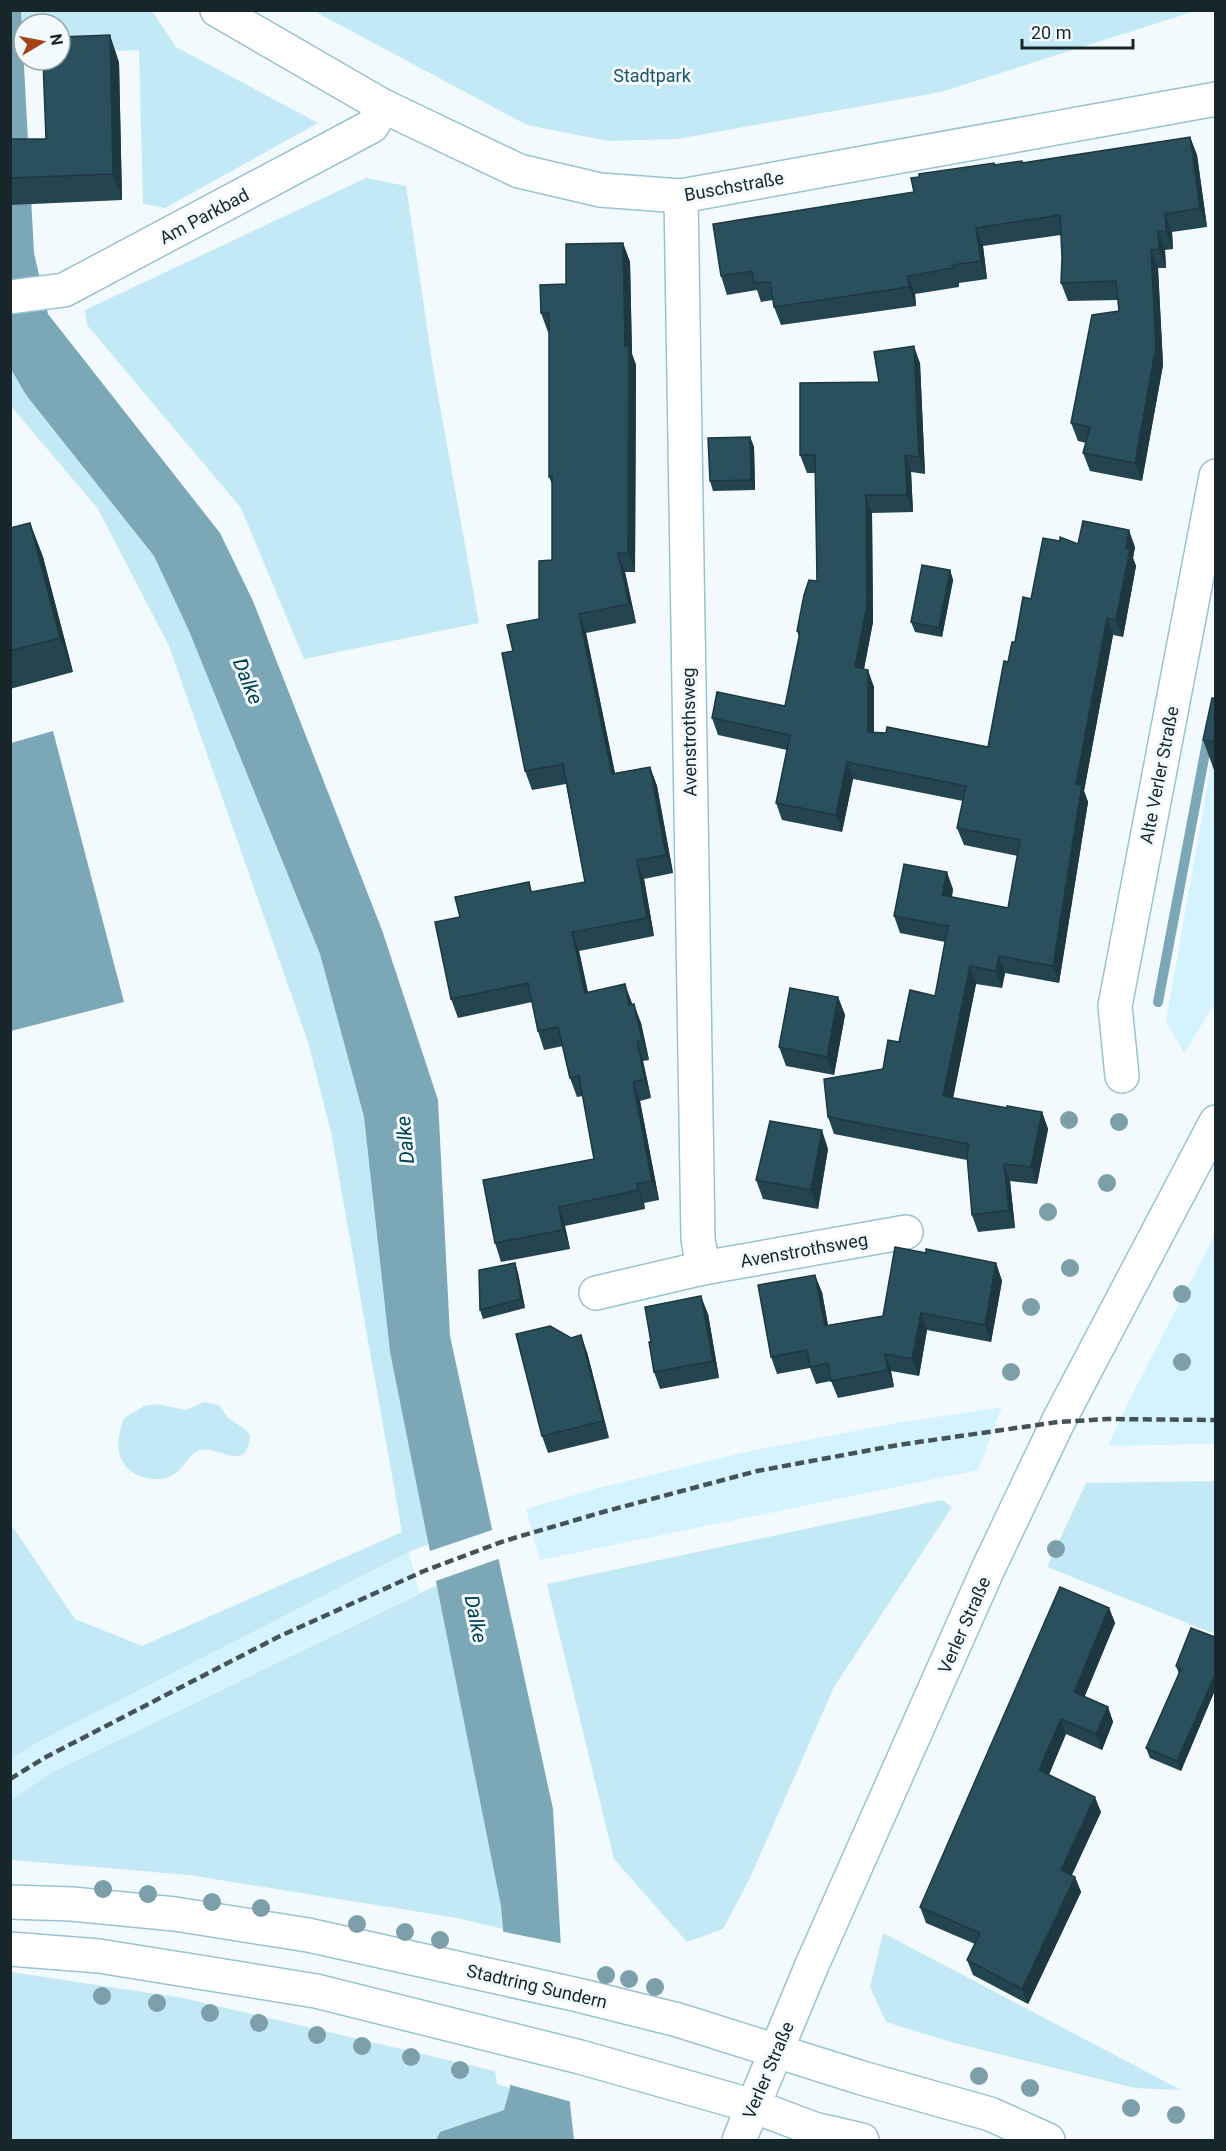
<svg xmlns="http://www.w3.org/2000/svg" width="1226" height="2151" viewBox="0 0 1226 2151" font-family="Roboto,sans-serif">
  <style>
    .built { fill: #d5f3fe }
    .green { fill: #c4e9f6 }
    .water { fill: #7ca7b6 }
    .pier { fill: #f2fafd }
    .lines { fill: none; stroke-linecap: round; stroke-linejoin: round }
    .stream { stroke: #7ca7b6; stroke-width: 10 }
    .street-casing { stroke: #99c3d1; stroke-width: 36 }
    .secondary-casing { stroke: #99c3d1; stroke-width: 36 }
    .street { stroke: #fff; stroke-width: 33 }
    .secondary { stroke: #fff; stroke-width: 33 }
    .rail { stroke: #455358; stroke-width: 4.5; stroke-dasharray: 9 4.5; stroke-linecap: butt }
    .tree { fill: #7c9faa }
    .wall { fill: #244550 }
    .shaded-wall { fill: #1d3841 }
    .building { fill: #2a505d; stroke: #1d3841; stroke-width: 1.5 }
    .labels { text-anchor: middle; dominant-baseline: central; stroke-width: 6; stroke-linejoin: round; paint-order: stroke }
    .park-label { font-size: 18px; fill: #1b5566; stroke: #f2fafd }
    .street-label { font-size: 18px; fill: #16262b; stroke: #f2fafd }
    .water-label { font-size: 20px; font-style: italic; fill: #004151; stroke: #f2fafd }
  </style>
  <rect width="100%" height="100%" fill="#f2fafd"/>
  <!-- built -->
  <g class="built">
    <polygon points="1215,743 1215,1003 1184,1053 1166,1021"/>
    <polygon points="1215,1234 1215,1444 1108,1446 1130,1399"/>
    <polygon points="1002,1407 978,1470 540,1560 526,1509 598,1488 750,1451 891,1424"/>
    <polygon points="409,1552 419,1593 53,1772 11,1801 11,1759 40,1741"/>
  </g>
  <!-- green -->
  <g class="green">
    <polygon points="21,11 152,11 176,47 318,123 165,208 143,204 139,50 60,53 60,24 24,24 24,54"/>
    <polygon points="314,11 1195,11 941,92 677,139 608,141 527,125"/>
    <polygon points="366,178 406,186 433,367 479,623 304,659 241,508 87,325 85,310"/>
    <polygon points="11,369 26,395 154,556 189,631 320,954 364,1117 390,1352 429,1544 409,1552 40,1741 11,1759 10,1523 75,1619 142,1646 402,1532 331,1132 308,1042 169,646 98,509 11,406"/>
    <path d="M204,1402L219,1405L228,1418L245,1429L250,1435C247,1475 220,1445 200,1450C189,1453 184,1469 173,1475C165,1480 155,1480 146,1478C115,1469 114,1445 124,1418L144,1406L156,1404L186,1410Z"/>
    <polygon points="1215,1481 1215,1634 1047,1567 1086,1483"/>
    <polygon points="942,1500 952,1507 834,1687 749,1880 723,1929 687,1942 614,1859 547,1584"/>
    <polygon points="437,1585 501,1906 503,1929 457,1918 189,1875 11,1860 10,1801 53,1772"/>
    <polygon points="883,1933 1181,2090 1135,2088 951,2042 886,2022 870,1987"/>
    <polygon points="11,1972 183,1998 495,2071 497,2084 510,2088 504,2110 440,2132 436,2140 11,2140"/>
  </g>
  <!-- water -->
  <g class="water">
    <polygon points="21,10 34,253 48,314 220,533 253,601 382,930 438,1100 450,1336 553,1809 570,2104 574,2140 436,2140 440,2132 504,2110 510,2088 503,1929 501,1906 390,1352 364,1117 320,954 189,631 154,556 26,395 11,369 10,11"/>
    <polygon points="53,731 124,1002 11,1031 11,743"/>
  </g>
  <!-- pier -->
  <g class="pier">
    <polygon points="495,1529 501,1558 433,1582 427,1552"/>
    <polygon points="500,1931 564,1944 572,2102 507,2084"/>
  </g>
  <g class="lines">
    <!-- stream -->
    <polyline class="stream" points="1158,1002 1208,737"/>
    <defs>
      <g id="street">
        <polyline points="217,10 383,106 519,171 600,190 681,196 1216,99"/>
        <polyline points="681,196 698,1239 703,1268"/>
        <polyline points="10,297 64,290 372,126 383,106"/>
        <polyline points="1122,1076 1115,1006 1216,476"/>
        <polyline points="596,1293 703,1268 906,1232"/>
      </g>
      <g id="secondary">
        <polyline points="10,1902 72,1904 175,1914 308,1935 578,1995 678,2020 862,2078 990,2114 1048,2140"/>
        <polyline points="10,1949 99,1956 316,1991 580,2057 753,2106 814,2129 862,2140"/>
        <polyline points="739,2140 812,1965 988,1569 1058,1422 1216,1122"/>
      </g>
    </defs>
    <!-- street casing -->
    <use href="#street" class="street-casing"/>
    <!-- secondary casing -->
    <use href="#secondary" class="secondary-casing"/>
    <!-- street -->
    <use href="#street" class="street"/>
    <!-- secondary -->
    <use href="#secondary" class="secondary"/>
    <!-- rail -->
    <polyline class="rail" points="10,1779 46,1757 278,1637 424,1571 504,1541 603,1512 757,1471 898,1445 1058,1422 1108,1419 1216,1420"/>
  </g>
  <!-- trees -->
  <g class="tree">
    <circle cx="1069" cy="1120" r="9"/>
    <circle cx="1119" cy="1122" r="9"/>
    <circle cx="1107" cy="1183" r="9"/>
    <circle cx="1048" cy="1212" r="9"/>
    <circle cx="1070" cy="1268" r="9"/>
    <circle cx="1182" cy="1294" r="9"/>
    <circle cx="1031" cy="1307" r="9"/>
    <circle cx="1182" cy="1362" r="9"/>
    <circle cx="1011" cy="1372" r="9"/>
    <circle cx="1056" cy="1549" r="9"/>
    <circle cx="103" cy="1889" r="9"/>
    <circle cx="148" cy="1894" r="9"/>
    <circle cx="212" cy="1902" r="9"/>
    <circle cx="261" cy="1908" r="9"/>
    <circle cx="357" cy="1924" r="9"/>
    <circle cx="405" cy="1932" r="9"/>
    <circle cx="440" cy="1940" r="9"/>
    <circle cx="606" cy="1975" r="9"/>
    <circle cx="629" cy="1979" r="9"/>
    <circle cx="655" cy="1987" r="9"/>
    <circle cx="102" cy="1996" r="9"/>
    <circle cx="157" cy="2003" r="9"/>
    <circle cx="210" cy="2013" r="9"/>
    <circle cx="259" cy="2023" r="9"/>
    <circle cx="317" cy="2035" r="9"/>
    <circle cx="362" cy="2046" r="9"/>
    <circle cx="411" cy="2057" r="9"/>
    <circle cx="460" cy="2070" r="9"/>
    <circle cx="979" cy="2076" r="9"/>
    <circle cx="1030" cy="2088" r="9"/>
    <circle cx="1131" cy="2108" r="9"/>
    <circle cx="1176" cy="2115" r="9"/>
  </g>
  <!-- wall -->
  <g class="wall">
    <polygon points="119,62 122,200 10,205 10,139 46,139"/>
    <polygon points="1190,137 1197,155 1207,227 1172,232 1173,249 1165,250 1166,268 1158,268 1163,365 1142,481 1090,471 1083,453 1086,443 1078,441 1071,423 1119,311 1118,300 1068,301 1061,283 1062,257 1061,235 983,246 987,279 959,283 959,287 915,294 916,306 781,325 774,307 773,300 761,302 757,290 727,295 721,276 914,192 995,165 1022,163"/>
    <polygon points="623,243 630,262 632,354 636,365 635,572 625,572 636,623 586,633 615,773 650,767 657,786 673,873 644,879 654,936 579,951 588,992 632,1005 641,1023 649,1060 643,1061 651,1098 640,1101 659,1200 644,1203 645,1209 565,1226 570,1249 501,1262 495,1243 594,1159 583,1096 577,1097 570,1078 563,1046 544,1050 538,1031 532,1002 458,1018 451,999 460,917 529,882 532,892 585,882 566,784 532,790 525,771 513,651 539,619 552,560 552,484 549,477 549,332 548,332 541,313 566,284"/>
    <polygon points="920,363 925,474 911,472 913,512 872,513 873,622 864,669 874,687 874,732 988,747 1008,662 1031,599 1078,544 1135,547 1133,558 1136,566 1123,637 1113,635 1084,791 1088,802 1059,983 1005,973 1002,988 976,984 953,1098 1007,1108 1042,1112 1048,1129 1037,1184 1010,1181 1015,1228 978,1232 972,1215 967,1160 834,1134 828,1117 883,1069 899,1042 935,996 945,942 900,933 894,916 953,889 952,897 1008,908 1018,856 964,845 957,828 963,801 853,779 842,832 782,820 776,803 787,750 718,735 712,718 785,706 799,637 797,631 817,581 815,473 807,473 800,455 879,382"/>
    <polygon points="750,437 754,447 755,490 713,491 710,481"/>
    <polygon points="30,523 43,557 73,672 10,689 10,528"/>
    <polygon points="950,570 953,580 942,637 915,632 911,622"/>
    <polygon points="1215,698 1215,770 1214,770 1203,740"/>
    <polygon points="838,997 845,1015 834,1075 786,1066 779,1047"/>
    <polygon points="828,1149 818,1209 763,1199 756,1180"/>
    <polygon points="926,1253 996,1263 1002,1281 991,1342 927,1330 919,1376 891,1371 894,1387 838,1398 831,1381 816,1384 810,1368 777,1374 771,1357 822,1292 828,1325 883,1316"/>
    <polygon points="515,1263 518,1273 525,1308 483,1319 480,1310"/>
    <polygon points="708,1314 719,1378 660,1389 654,1372 651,1342"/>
    <polygon points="587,1352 609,1438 548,1453 542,1436"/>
    <polygon points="1109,1608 1115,1623 1084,1697 1108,1707 1113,1722 1102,1750 1066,1734 1049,1775 1101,1812 1072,1875 1075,1877 1081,1892 1028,2004 973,1975 967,1960 975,1944 926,1923 920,1907"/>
    <polygon points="1215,1637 1215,1690 1181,1771 1150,1758 1146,1748 1179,1674 1176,1666"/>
  </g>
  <!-- shaded-wall -->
  <g class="shaded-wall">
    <polygon points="110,35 119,62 122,200 113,174"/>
    <polygon points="1190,137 1197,155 1207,227 1200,208"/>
    <polygon points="1165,214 1172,232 1173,249 1166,231"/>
    <polygon points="976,228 983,246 987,279 981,261"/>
    <polygon points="1158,232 1165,250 1166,268 1159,249"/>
    <polygon points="623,243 630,262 632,354 636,365 635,572 628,553"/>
    <polygon points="1151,250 1158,268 1163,365 1142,481 1135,463"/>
    <polygon points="908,276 915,294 916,306 909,287"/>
    <polygon points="914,346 920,363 925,474 919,457"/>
    <polygon points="750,437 754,447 755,490 751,480"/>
    <polygon points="905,455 911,472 913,512 907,495"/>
    <polygon points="866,495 872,513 873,622 861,684 855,667"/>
    <polygon points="30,523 43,557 73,672 60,638"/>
    <polygon points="1129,530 1135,547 1133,558 1136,566 1123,637 1116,620"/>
    <polygon points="618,553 625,572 636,623 629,604"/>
    <polygon points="950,570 953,580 942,637 939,628"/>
    <polygon points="579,614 586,633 619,793 612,774"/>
    <polygon points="1107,618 1113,635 1084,791 1088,802 1059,983 1053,966 1076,784"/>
    <polygon points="868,670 874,687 874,749 868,732"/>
    <polygon points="847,762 853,779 842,832 836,815"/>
    <polygon points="650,767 657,786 673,873 666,855"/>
    <polygon points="637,860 644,879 654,936 647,918"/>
    <polygon points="947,872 953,889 949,912 942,895"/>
    <polygon points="572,932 579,951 592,1012 585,993"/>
    <polygon points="999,956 1005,973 1002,988 996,971"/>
    <polygon points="970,966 976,984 950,1113 943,1096"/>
    <polygon points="625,984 632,1003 636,1024 629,1005"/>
    <polygon points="838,997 845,1015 834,1075 827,1057"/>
    <polygon points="634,1004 641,1023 649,1060 642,1041"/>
    <polygon points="637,1042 643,1061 651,1098 645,1079"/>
    <polygon points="633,1082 640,1101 659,1200 652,1181"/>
    <polygon points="1042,1112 1048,1129 1037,1184 1031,1167"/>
    <polygon points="822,1130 828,1149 818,1209 811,1190"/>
    <polygon points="1004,1164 1010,1181 1015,1228 1009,1210"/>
    <polygon points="637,1184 644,1203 645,1209 638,1190"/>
    <polygon points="559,1207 565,1226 570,1249 563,1230"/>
    <polygon points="515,1263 518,1273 525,1308 521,1299"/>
    <polygon points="996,1263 1002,1281 991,1342 985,1325"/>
    <polygon points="815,1275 822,1292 831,1343 825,1326"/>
    <polygon points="701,1296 708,1314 719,1378 713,1361"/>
    <polygon points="921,1313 927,1330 919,1376 912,1359"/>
    <polygon points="581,1335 587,1352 609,1438 603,1421"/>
    <polygon points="885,1354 891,1371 894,1387 888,1370"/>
    <polygon points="1109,1608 1115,1623 1080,1708 1074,1692"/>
    <polygon points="1215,1675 1215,1690 1181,1771 1177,1761"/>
    <polygon points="1108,1707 1113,1722 1102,1750 1096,1734"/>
    <polygon points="1061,1719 1066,1734 1044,1785 1039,1770"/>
    <polygon points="1095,1797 1101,1812 1067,1885 1061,1870"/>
    <polygon points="1075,1877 1081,1892 1028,2004 1022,1989"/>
  </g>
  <!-- building -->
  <g class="building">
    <polygon points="110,35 113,174 10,178 10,139 46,139 43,60 60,60 60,37"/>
    <polygon points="1190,137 1200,208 1165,214 1166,231 1158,232 1159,249 1151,250 1156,346 1135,463 1083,453 1090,427 1071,423 1092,315 1119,311 1116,281 1061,283 1062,257 1060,215 976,228 981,261 952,265 953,268 908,276 909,287 774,307 770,282 754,283 752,271 721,276 713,224 914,192 911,178 919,177 919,174 994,163 994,165 1022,161 1022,163"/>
    <polygon points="623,243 625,346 629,346 628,553 618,553 629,604 579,614 612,774 650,767 666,855 637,860 647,918 572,932 585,993 625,984 629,1005 634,1004 642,1041 637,1042 645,1079 633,1082 652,1181 637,1184 638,1190 559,1207 563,1230 495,1243 483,1180 594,1159 579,1076 570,1078 558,1027 538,1031 528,983 451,999 435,922 460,917 455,897 529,882 531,892 585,882 563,764 525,771 502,653 513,651 507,625 539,619 539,561 552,560 552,476 549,477 549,313 541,313 540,285 566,284 566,244"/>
    <polygon points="914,346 919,457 905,455 907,495 866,495 867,605 855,667 868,670 868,732 886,733 887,727 988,747 1004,661 1008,662 1012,642 1015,642 1023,597 1031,599 1043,538 1060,541 1060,537 1078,544 1083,521 1129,530 1126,548 1130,549 1116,620 1107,618 1076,784 1082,785 1053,966 999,956 996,971 970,966 943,1096 1007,1108 1007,1106 1042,1112 1031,1167 1004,1164 1009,1210 972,1215 967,1155 969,1144 828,1117 824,1079 883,1069 888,1040 899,1042 910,990 935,996 948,926 894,916 904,864 947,872 942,895 1008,908 1020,840 957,828 966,786 847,762 836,815 776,803 790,735 712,718 717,692 785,706 800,632 797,631 804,595 809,580 817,581 815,455 800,455 800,383 879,382 874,352"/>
    <polygon points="750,437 751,480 710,481 708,438"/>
    <polygon points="30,523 60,638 10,651 10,528"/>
    <polygon points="922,565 950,570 939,628 911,622"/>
    <polygon points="1212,698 1215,698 1215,742 1203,740"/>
    <polygon points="790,988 838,997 827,1057 779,1047"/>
    <polygon points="770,1121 822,1130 811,1190 756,1180"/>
    <polygon points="895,1247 926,1253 926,1249 996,1263 985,1325 921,1313 912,1359 885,1354 888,1370 831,1381 828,1363 810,1367 807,1350 771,1357 758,1285 815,1275 825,1326 883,1316"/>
    <polygon points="515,1263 521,1299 480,1310 479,1270"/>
    <polygon points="701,1296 713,1361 654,1372 649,1342 651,1342 645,1307"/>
    <polygon points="550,1326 571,1338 581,1335 603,1421 542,1436 516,1334"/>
    <polygon points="1060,1587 1109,1608 1074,1692 1108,1707 1096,1734 1061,1719 1039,1770 1095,1797 1061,1870 1075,1877 1022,1989 967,1960 980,1933 920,1907"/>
    <polygon points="1191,1628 1215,1637 1215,1675 1177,1761 1146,1748 1181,1669 1176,1666"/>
  </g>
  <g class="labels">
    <!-- park labels -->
    <g class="park-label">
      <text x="652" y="75">Stadtpark</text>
    </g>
    <!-- street labels -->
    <g class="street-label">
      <text transform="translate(734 186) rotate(-10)">Buschstraße</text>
      <text transform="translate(204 216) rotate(-28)">Am Parkbad</text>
      <text transform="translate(689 732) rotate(-91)">Avenstrothsweg</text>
      <text transform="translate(1159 775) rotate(-79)">Alte Verler Straße</text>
      <text transform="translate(804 1250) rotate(-10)">Avenstrothsweg</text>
      <text transform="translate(964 1625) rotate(-66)">Verler Straße</text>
      <text transform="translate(537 1986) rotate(13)">Stadtring Sundern</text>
      <text transform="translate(768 2070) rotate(-67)">Verler Straße</text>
    </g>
    <!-- water labels -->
    <g class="water-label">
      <text transform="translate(248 681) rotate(68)">Dalke</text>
      <text transform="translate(405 1140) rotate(-95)">Dalke</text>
      <text transform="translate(476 1619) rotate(79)">Dalke</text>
    </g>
  </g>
  <!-- border -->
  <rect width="1226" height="2151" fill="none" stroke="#16262b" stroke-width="24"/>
  <!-- north arrow -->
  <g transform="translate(42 42) rotate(80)"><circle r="28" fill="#f2fafd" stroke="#9aa5a9" stroke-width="1.5"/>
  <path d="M0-4.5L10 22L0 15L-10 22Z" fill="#a74217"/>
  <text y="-9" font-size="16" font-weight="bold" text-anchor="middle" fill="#16262b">N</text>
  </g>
  <!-- scale -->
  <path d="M1022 39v9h111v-9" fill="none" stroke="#16262b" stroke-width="3"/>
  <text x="1031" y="39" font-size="18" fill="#16262b" stroke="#f2fafd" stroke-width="4.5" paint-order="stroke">20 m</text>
</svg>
